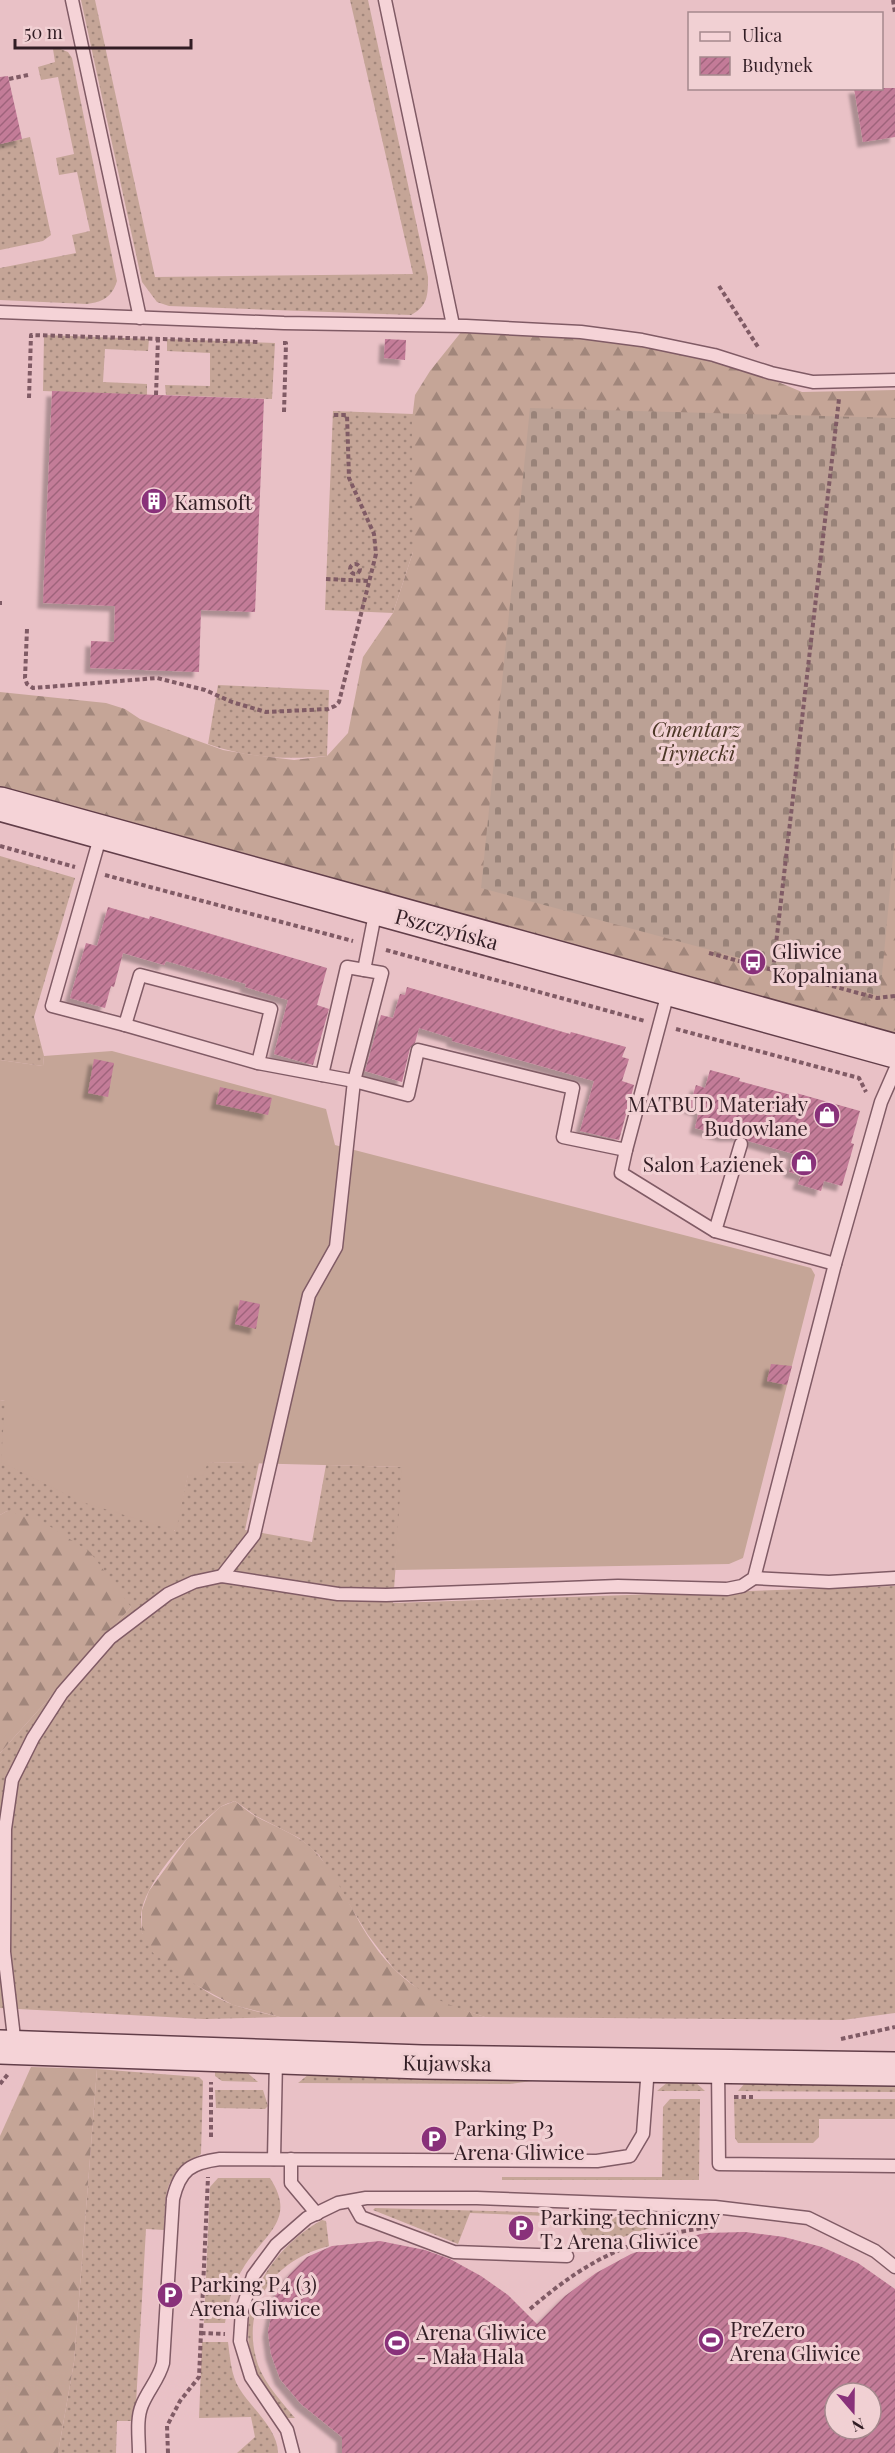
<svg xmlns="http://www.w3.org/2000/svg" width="895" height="2453" viewBox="0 0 895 2453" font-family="'Playfair Display',serif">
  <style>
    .grass { fill: url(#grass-dots) }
    .forest { fill: url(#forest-firs) }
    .cemetery { fill: url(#cemetery-stones) }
    .garden { fill: #c5a597 }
    .building { fill: url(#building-hatch); fill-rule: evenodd; filter: url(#shadow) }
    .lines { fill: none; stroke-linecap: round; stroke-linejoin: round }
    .lane-casing { stroke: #805b65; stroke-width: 15 }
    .secondary-casing { stroke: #623e49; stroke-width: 36 }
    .path { stroke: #805b65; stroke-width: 4; stroke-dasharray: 4.5 3; stroke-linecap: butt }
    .lane { stroke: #f5d3d7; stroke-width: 12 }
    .secondary { stroke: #f5d3d7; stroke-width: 33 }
    .labels { text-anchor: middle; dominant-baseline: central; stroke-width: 6; stroke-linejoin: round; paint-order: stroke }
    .poi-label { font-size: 21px; fill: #321d24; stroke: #f1d0d3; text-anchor: start }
    .park-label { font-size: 21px; font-style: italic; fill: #4c3726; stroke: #f1d0d3 }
    .street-label { font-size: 21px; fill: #321d24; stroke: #f1d0d3 }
  </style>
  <defs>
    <pattern id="grass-dots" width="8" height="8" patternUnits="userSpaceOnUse" patternTransform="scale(1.5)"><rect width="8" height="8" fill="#c5a597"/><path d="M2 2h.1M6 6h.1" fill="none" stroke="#a1867b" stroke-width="1.8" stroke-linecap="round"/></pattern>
    <pattern id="forest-firs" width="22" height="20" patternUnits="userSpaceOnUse" patternTransform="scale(1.5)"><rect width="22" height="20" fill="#c5a597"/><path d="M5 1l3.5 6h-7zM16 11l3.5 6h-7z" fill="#a1867b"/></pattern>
    <pattern id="cemetery-stones" width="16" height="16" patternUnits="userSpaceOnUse" patternTransform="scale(1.5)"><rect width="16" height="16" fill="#bba195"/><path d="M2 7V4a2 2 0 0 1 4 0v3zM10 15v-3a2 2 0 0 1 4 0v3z" fill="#998379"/></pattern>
    <pattern id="building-hatch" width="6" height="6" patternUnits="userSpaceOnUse" patternTransform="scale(1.5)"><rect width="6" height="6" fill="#c37b98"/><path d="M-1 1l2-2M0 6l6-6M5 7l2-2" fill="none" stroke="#9f647c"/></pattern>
    <filter id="shadow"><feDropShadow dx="-5.5" dy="5.5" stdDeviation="1.5" flood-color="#0004"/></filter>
  </defs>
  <rect width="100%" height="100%" fill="#e9c1c6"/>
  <!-- grass -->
  <g class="grass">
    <path d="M81,0H95L155,277L413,274L350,0H368L428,277C428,295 428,306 411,315L169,306L157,302L142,282Z"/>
    <path d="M58,48L68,52L72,58L117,281C112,297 103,302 87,304L0,300V268L76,253L72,235L90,231L77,172L59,175L56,158L74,154L58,77L41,80L38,67L55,62L53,49Z"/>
    <polygon points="30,137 51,235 43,241 0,250 0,144"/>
    <polygon points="44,335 149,339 148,351 105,349 103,382 147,384 147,395 43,391"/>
    <polygon points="167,339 275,343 272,399 166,395 165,385 210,386 210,353 167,351"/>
    <polygon points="333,411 413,414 413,552 393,613 325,610"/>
    <path d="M218,685L329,690L327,756C287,760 247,758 208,744Z"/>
    <polygon points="0,856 75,878 34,1017 44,1056 43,1066 0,1060"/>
    <path d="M0,1400L5,1401L175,1531L188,1474L208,1462L259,1463L245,1530L312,1542L326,1465L403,1467L393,1603L895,1586V2013L843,2020L485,2017L449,2006L425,1995L394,1969L368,1935L319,1855L299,1838L256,1816L235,1801C229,1803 222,1805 218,1809C193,1829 149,1878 142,1909C140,1917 142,1926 142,1933C169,1962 196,1991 234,2005C249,2010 265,2013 280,2017L204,2019L0,2008V1753L131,1607L7,1511L0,1515Z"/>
    <polygon points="215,2066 244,2070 258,2082 222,2081 215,2076"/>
    <path d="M97,2069L199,2077L203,2081L201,2154C162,2180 167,2186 164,2230L146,2229L135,2421H117L116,2453H58L74,2362Z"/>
    <polygon points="309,2074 575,2079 570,2081 532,2081 510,2084 298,2083"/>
    <polygon points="669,2081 695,2082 705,2091 657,2091"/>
    <polygon points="746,2082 895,2084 895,2092 738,2091"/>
    <polygon points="215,2090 263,2090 268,2106 265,2109 216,2108"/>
    <polygon points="670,2099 700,2099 699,2180 502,2180 502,2177 662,2177 663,2107"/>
    <polygon points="734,2099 895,2099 895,2119 819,2119 819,2137 813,2143 738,2143 735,2138"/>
    <path d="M218,2178H270C298,2221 263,2234 242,2270C232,2286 228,2304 225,2323H204L210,2187Z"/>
    <path d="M375,2208L690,2216L688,2220C651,2226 625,2234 593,2252L573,2217L470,2213L458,2244L373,2210Z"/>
    <path d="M322,2220L326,2221L329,2246C273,2260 239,2307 258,2365C265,2384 282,2402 295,2418H286C275,2401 260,2387 254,2367C233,2308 271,2248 322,2220Z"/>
    <path d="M202,2342H228C230,2357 231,2375 239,2388C251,2408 278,2429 278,2453H237L255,2437L251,2417L199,2418Z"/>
  </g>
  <!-- forest -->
  <g class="forest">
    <polygon points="466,326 581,332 714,355 802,392 895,390 895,1037 0,804 0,692 106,703 125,709 140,719 201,742 223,750 253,755 294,760 327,756 348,733 363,657 393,613 413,552 412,420 415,395 430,371"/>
    <polygon points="7,1511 40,1520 90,1552 131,1607 0,1753 0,1515"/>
    <path d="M235,1801C242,1807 250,1813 257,1817C279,1829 303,1836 319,1856C339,1880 351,1909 367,1935C399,1984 430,2000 485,2017H280L233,2005L196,1985L153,1953L142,1933V1910L149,1891L187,1839L220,1807Z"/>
    <polygon points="31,2067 97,2069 74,2362 58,2453 0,2453 0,2136"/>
  </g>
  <!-- cemetery -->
  <polygon class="cemetery" points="530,408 895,418 895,836 880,996 481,888"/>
  <!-- garden -->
  <polygon class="garden" points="112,1051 326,1109 335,1145 811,1268 815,1275 743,1558 729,1564 395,1570 402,1467 208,1462 203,1476 188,1475 176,1531 82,1502 1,1462 5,1401 0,1400 0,1060 43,1066 44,1056"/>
  <!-- building -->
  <g class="building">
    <polygon points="8,76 22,139 0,144 0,77"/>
    <polygon points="854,88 895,88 895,137 863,142"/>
    <polygon points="385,339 406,340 405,360 384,358"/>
    <polygon points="52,391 264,399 255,612 201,610 199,672 90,668 91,641 114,642 115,606 43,603"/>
    <polygon points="108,907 149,919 150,916 327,968 317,1005 329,1009 313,1065 274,1054 288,1000 245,987 246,984 166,961 164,965 123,953 114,987 111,986 105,1008 70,998 86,943 97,946"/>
    <polygon points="407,987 570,1034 571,1032 626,1047 622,1057 629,1059 622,1081 634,1085 619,1140 580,1131 594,1081 452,1041 452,1038 419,1028 415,1043 410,1048 402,1082 365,1071 381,1015 393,1018 400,994 405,995"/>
    <polygon points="94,1059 114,1063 108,1097 88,1093"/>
    <polygon points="710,1070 740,1078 739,1081 795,1096 796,1093 860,1111 851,1143 854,1144 842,1186 824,1181 821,1191 798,1184 801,1175 789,1172 794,1154 748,1141 743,1136 724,1136 695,1128 699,1111 689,1108 696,1085 705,1088"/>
    <polygon points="220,1087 272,1098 268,1115 216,1104"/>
    <polygon points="240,1300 260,1304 256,1329 235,1324"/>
    <polygon points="771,1364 792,1366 787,1385 767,1381"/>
    <path d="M745,2232L784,2237L822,2247L858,2263L895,2289V2453H342V2437L301,2404L280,2379L271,2354L268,2332L275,2296L289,2275L307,2257L332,2246L380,2241L425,2250L450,2259L481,2276L508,2295L537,2324L565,2296L596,2273L631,2254L668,2241L706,2233ZM835,2393H871V2429H835Z"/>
  </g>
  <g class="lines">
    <defs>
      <g id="lane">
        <polyline points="72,0 140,318"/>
        <polyline points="385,0 453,325"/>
        <polyline points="0,312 284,323 466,326 581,332 642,340 714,355 771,373 813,382 895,380"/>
        <polyline points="101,834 52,1006 125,1025 140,975 271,1009 258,1063 322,1075"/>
        <polygon points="347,967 382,973 354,1081 322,1075"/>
        <polyline points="364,970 376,909"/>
        <polyline points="125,1025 258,1063"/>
        <polyline points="626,1150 621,1173 715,1231 835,1264"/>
        <polyline points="715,1231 741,1144"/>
        <polyline points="222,1576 254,1535 309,1295 336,1247 354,1081 408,1095 418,1050 573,1088 563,1137 626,1150 669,989"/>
        <polyline points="754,1578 829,1582 895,1578"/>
        <polyline points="15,2046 4,1952 5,1829 12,1780 33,1738 62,1693 110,1638 168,1594 194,1582 222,1576 338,1594 386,1595 618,1586 727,1589 742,1586 754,1578 835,1264 881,1102 895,1070"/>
        <polyline points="718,2067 719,2164 895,2166"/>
        <polyline points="274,2159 276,2059"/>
        <polyline points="291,2159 291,2183 317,2214"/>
        <polyline points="352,2201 361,2217 454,2252 567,2256"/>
        <path d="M139,2453C139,2438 136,2419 142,2405C148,2390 159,2379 163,2363L173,2199C180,2169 191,2163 220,2159L597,2161L630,2156L643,2134L648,2067"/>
        <polyline points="293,2453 287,2430 251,2377 240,2341 242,2310 253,2276 276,2245 307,2218 338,2203 366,2198 477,2198 715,2207 808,2218 875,2251 895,2267"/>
      </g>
      <g id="secondary">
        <polyline points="0,804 895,1051"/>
        <polyline points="0,2047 422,2062 895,2069"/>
      </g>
    </defs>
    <!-- lane casing -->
    <use href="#lane" class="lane-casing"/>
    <!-- secondary casing -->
    <use href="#secondary" class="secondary-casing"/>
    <!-- path -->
    <g class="path">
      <polyline points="893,0 895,13"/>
      <polyline points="9,79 28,75"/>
      <polyline points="719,286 758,347"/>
      <polyline points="283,343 286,343 284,412"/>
      <polyline points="156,395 158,339"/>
      <polyline points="29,398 31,335 258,342"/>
      <circle cx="355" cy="569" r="5"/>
      <polyline points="326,579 368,581"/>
      <polyline points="0,603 2,603"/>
      <polyline points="27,629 25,678 27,684 33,688 157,678 205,690 232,702 266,712 328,709 335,706 339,702 376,554 374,534 349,478 347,415 333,415"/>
      <polyline points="0,846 75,867"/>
      <polyline points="105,875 353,941"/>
      <polyline points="386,950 645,1021"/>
      <polyline points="709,953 877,998 895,996"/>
      <polyline points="773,970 839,399"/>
      <polyline points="676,1029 859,1078 866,1092"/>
      <polyline points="841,2039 895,2027"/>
      <polyline points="0,2084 8,2074"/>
      <polyline points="734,2097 753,2097"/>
      <polyline points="211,2137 211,2082"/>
      <path d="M530,2309C593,2255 635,2237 717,2226"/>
      <polyline points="201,2333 225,2334"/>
      <polyline points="168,2453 167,2426 180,2401 199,2377 208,2177"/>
    </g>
    <!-- lane -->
    <use href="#lane" class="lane"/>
    <!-- secondary -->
    <use href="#secondary" class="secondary"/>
  </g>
  <!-- icons -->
  <defs>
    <symbol id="building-disc" viewBox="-11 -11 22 22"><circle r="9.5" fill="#89317a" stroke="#f1d0d3"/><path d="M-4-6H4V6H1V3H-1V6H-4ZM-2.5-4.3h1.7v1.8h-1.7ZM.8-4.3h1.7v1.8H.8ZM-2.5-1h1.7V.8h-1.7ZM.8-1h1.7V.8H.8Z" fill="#fff"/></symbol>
    <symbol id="bus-disc" viewBox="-11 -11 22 22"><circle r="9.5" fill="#89317a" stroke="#f1d0d3"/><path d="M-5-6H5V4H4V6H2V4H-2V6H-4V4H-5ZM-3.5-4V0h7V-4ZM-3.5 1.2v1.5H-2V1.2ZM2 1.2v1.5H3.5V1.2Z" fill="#fff"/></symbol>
    <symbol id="shop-disc" viewBox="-11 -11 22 22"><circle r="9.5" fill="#89317a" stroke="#f1d0d3"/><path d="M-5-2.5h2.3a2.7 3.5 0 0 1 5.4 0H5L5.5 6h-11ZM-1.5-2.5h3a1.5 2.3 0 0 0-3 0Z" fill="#fff"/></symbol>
    <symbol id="parking-disc" viewBox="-11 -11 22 22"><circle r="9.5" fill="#89317a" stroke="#f1d0d3"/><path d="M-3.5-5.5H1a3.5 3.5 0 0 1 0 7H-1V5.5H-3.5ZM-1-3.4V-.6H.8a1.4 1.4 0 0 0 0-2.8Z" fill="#fff"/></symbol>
    <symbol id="stadium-disc" viewBox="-11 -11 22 22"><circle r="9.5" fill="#89317a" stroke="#f1d0d3"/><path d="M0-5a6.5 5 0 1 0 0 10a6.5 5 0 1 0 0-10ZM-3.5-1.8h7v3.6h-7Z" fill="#fff"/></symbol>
  </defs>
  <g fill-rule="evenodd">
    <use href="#building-disc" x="139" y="486" width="30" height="30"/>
    <use href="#bus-disc" x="738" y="947" width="30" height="30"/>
    <use href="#shop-disc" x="812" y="1100" width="30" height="30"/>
    <use href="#shop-disc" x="789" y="1148" width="30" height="30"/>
    <use href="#parking-disc" x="419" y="2124" width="30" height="30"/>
    <use href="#parking-disc" x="506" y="2213" width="30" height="30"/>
    <use href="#parking-disc" x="155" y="2280" width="30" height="30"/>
    <use href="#stadium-disc" x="696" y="2325" width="30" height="30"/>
    <use href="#stadium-disc" x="382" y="2328" width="30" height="30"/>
  </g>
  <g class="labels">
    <!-- poi labels -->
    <g class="poi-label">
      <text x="174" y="501">Kamsoft</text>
      <text x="772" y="950">Gliwice<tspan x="772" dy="24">Kopalniana</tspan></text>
      <text x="808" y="1103" text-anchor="end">MATBUD Materiały<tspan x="808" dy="24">Budowlane</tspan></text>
      <text x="784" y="1163" text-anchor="end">Salon Łazienek</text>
      <text x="454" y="2127">Parking P3<tspan x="454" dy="24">Arena Gliwice</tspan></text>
      <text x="540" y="2216">Parking techniczny<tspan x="540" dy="24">T2 Arena Gliwice</tspan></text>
      <text x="190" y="2283">Parking P4 (3)<tspan x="190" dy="24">Arena Gliwice</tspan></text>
      <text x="730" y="2328">PreZero<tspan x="730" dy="24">Arena Gliwice</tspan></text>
      <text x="416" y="2331">Arena Gliwice<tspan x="416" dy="24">- Mała Hala</tspan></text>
    </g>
    <!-- park labels -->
    <g class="park-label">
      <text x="696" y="728">Cmentarz<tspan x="696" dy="24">Trynecki</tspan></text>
    </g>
    <!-- street labels -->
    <g class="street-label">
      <text transform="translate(447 928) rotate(15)">Pszczyńska</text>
      <text transform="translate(447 2062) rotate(1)">Kujawska</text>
    </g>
  </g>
  <!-- legend -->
  <rect x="688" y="12" width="195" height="78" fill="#f1d0d3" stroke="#a5888d" stroke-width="1.5"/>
  <rect x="700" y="32" width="30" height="9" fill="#f5d3d7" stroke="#a5888d" stroke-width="1.5"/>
  <text x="742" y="42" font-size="18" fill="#321d24">Ulica</text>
  <rect x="700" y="57" width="30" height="18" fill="url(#building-hatch)" stroke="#a5888d" stroke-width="1.5"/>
  <text x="742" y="72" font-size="18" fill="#321d24">Budynek</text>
  <!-- north arrow -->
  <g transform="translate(853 2411) rotate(160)"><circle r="28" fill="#f1d0d3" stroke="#a5888d" stroke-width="1.5"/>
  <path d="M0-4.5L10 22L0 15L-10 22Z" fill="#89317a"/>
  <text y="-9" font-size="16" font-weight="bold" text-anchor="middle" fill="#321d24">N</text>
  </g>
  <!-- scale -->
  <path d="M15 39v9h176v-9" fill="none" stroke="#321d24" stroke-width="3"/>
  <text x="24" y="39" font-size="18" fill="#321d24" stroke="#f1d0d3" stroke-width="4.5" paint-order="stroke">50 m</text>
</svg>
